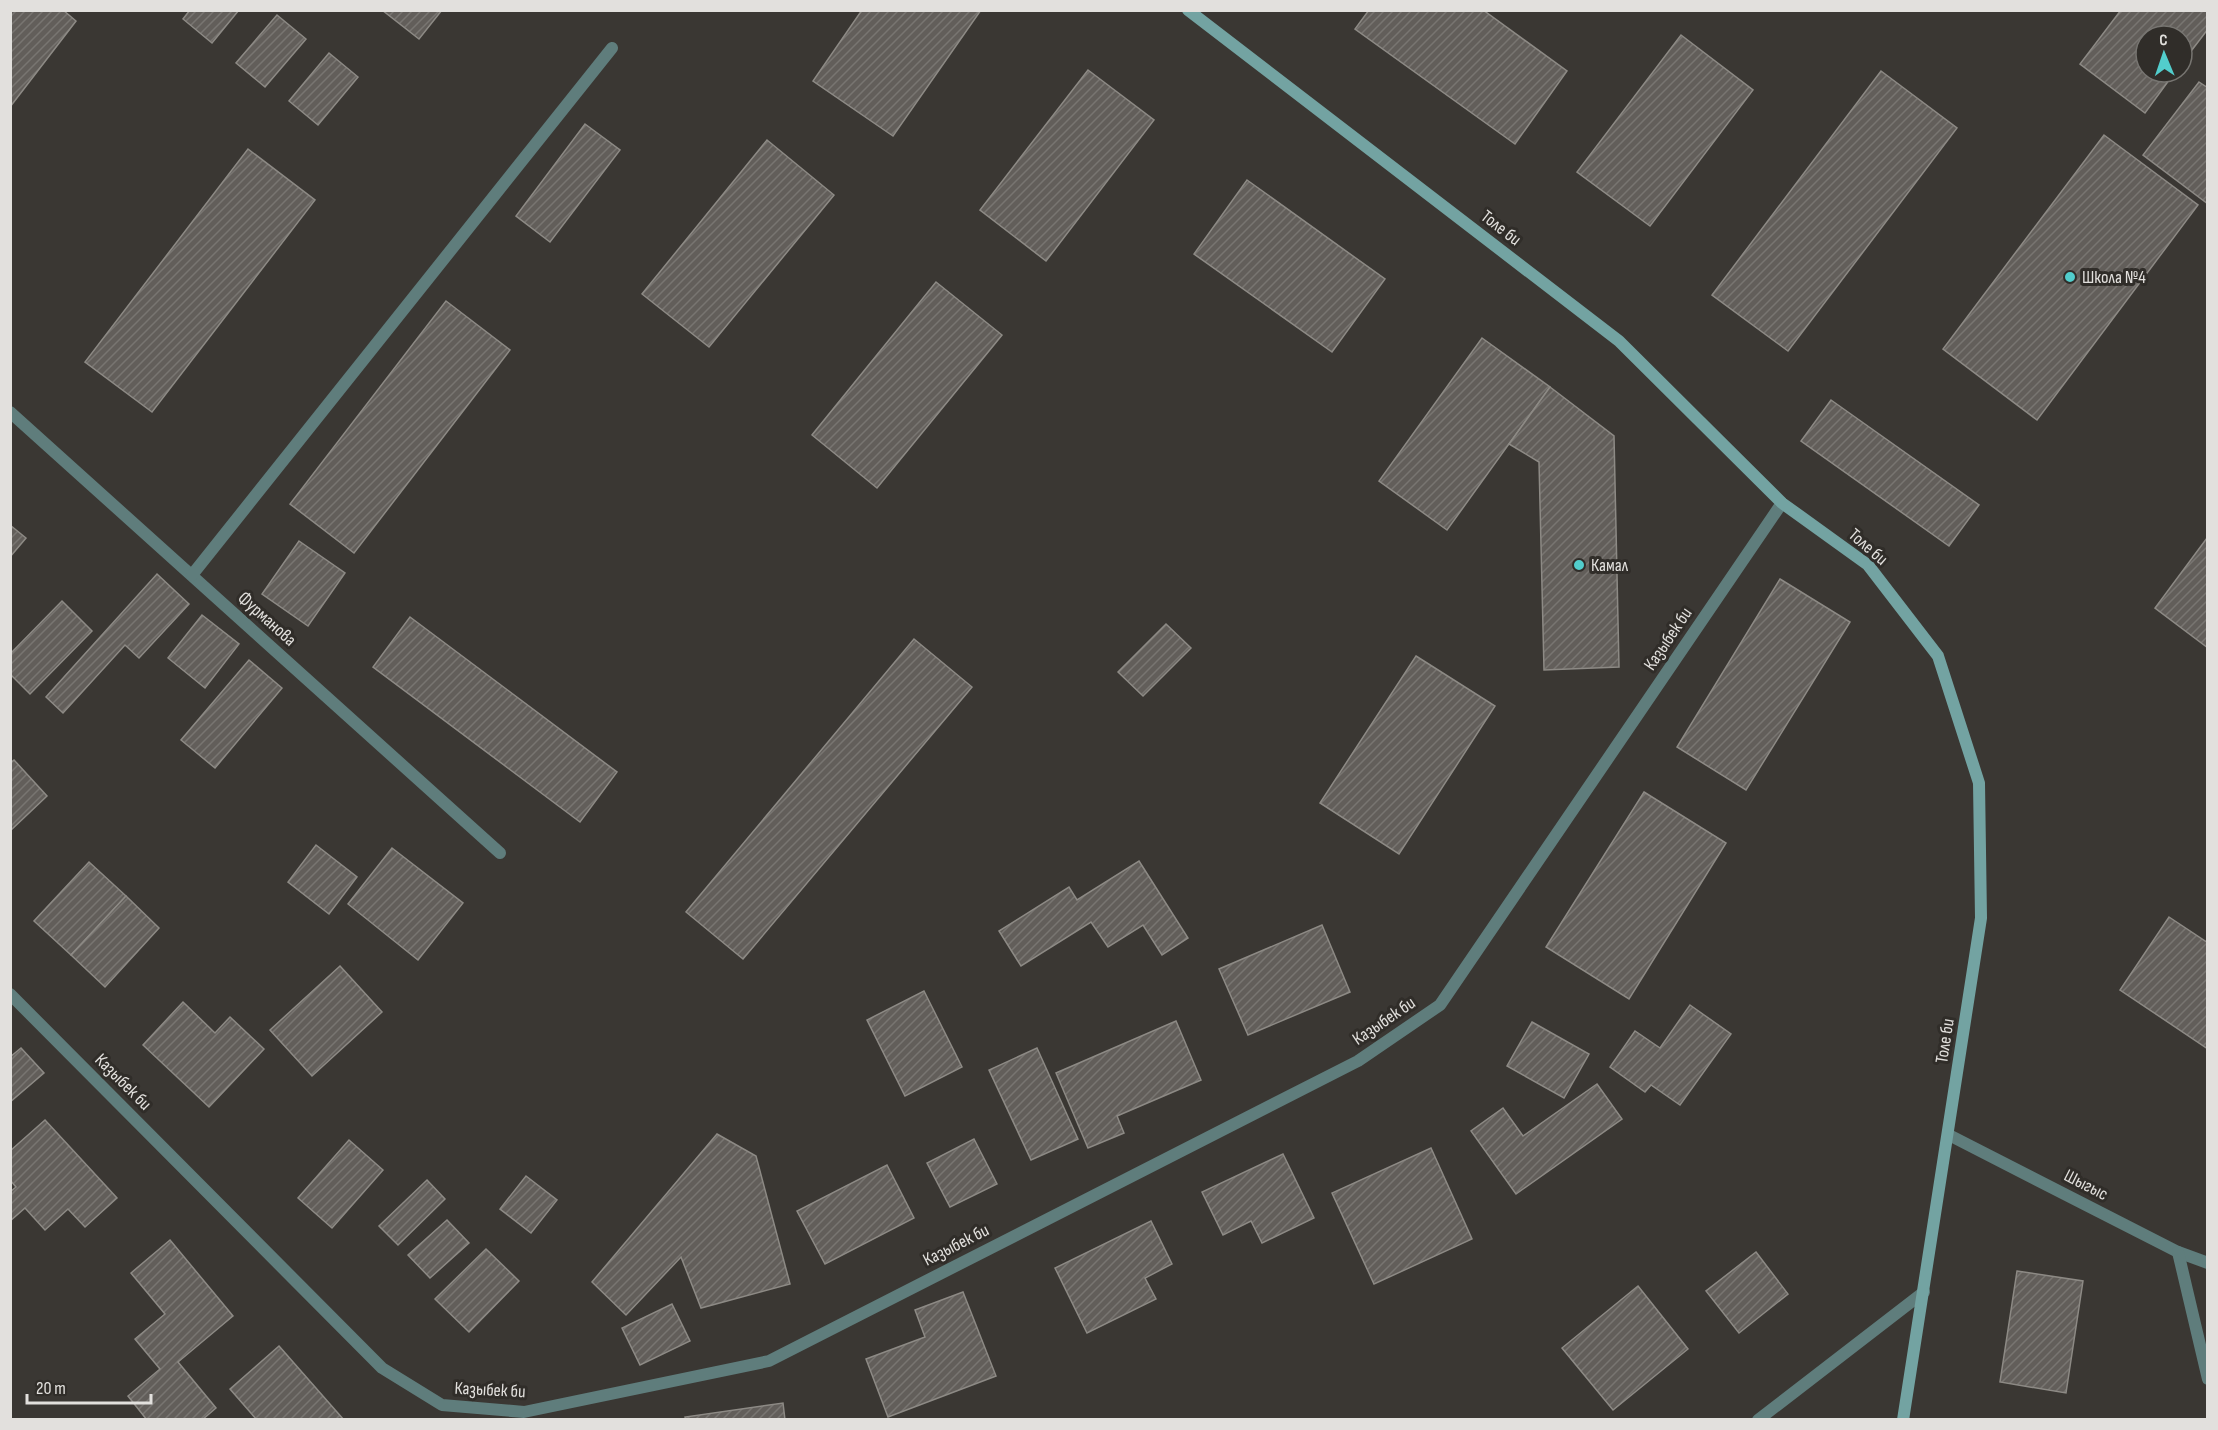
<svg xmlns="http://www.w3.org/2000/svg" width="2218" height="1430" viewBox="0 0 2218 1430" font-family="'Sofia Sans Condensed',sans-serif">
  <style>
    .building { fill: url(#building-hatch); stroke: #8d8a85; stroke-width: 1.5 }
    .lines { fill: none; stroke-linecap: round; stroke-linejoin: round }
    .lane { stroke: #5f7d7c; stroke-width: 12 }
    .street { stroke: #5f7d7c; stroke-width: 12 }
    .secondary { stroke: #73a3a2; stroke-width: 12 }
    .poi-dot { fill: #52cdcc; stroke: #302d29; stroke-width: 2 }
    .labels { text-anchor: middle; dominant-baseline: central; stroke-width: 6; stroke-linejoin: round; paint-order: stroke }
    .street-label { font-size: 18px; fill: #e2e0dd; stroke: #302d29 }
    .poi-label { font-size: 18px; fill: #e2e0dd; stroke: #302d29; text-anchor: start }
  </style>
  <defs>
    <pattern id="building-hatch" width="6" height="6" patternUnits="userSpaceOnUse" patternTransform="scale(1.5)"><rect width="6" height="6" fill="#625e5a"/><path d="M-1 1l2-2M0 6l6-6M5 7l2-2" fill="none" stroke="#787571"/></pattern>
  </defs>
  <rect width="100%" height="100%" fill="#3a3733"/>
  <!-- building -->
  <g class="building">
    <polygon points="10,10 63,10 76,21 10,107"/>
    <polygon points="190,10 239,10 212,43 183,19"/>
    <polygon points="382,10 442,10 419,39"/>
    <polygon points="862,10 981,10 893,136 813,81"/>
    <polygon points="1369,10 1483,10 1567,71 1515,144 1355,29"/>
    <polygon points="2121,10 2208,10 2208,29 2182,63 2182,36 2146,36 2146,72 2175,72 2145,113 2080,64"/>
    <polygon points="277,15 306,39 265,87 236,63"/>
    <polygon points="1681,35 1753,90 1650,226 1577,172"/>
    <polygon points="329,53 358,77 318,125 289,101"/>
    <polygon points="1088,70 1154,120 1046,261 980,210"/>
    <polygon points="1881,71 1957,128 1788,351 1712,295"/>
    <polygon points="2199,82 2208,88 2208,204 2143,155"/>
    <polygon points="585,124 620,150 550,242 516,216"/>
    <polygon points="2104,135 2198,205 2037,420 1943,349"/>
    <polygon points="767,140 834,195 709,347 642,294"/>
    <polygon points="248,149 315,200 152,412 85,362"/>
    <polygon points="1247,180 1385,279 1332,352 1194,254"/>
    <polygon points="936,282 1002,335 877,488 812,435"/>
    <polygon points="446,301 510,350 354,553 290,504"/>
    <polygon points="1482,338 1550,387 1447,530 1379,481"/>
    <polygon points="1550,387 1614,436 1619,667 1544,670 1539,462 1509,444"/>
    <polygon points="1831,400 1979,505 1949,546 1801,441"/>
    <polygon points="10,525 26,538 10,557"/>
    <polygon points="2207,538 2208,538 2208,648 2155,608"/>
    <polygon points="299,541 345,573 308,626 262,594"/>
    <polygon points="157,574 189,604 139,658 125,645 63,713 46,697"/>
    <polygon points="1780,579 1850,622 1746,790 1677,747"/>
    <polygon points="62,601 92,631 30,694 10,674 10,654"/>
    <polygon points="202,615 239,644 205,688 168,658"/>
    <polygon points="410,617 617,772 580,822 373,667"/>
    <polygon points="1166,624 1191,648 1143,696 1118,672"/>
    <polygon points="914,639 972,687 743,959 686,912"/>
    <polygon points="1416,656 1495,706 1399,854 1320,803"/>
    <polygon points="249,660 282,688 215,768 181,740"/>
    <polygon points="14,760 47,796 10,831 10,763"/>
    <polygon points="1644,792 1726,843 1629,999 1546,947"/>
    <polygon points="316,845 357,877 329,914 288,882"/>
    <polygon points="392,848 463,903 418,960 348,904"/>
    <polygon points="1139,861 1188,938 1162,955 1143,925 1108,947 1091,922 1021,966 999,931 1069,887 1077,900"/>
    <polygon points="89,862 126,896 71,955 34,921"/>
    <polygon points="126,896 159,928 105,987 71,955"/>
    <polygon points="2169,917 2208,943 2208,1049 2120,990"/>
    <polygon points="1322,925 1350,992 1248,1035 1219,969"/>
    <polygon points="340,966 382,1012 312,1076 270,1030"/>
    <polygon points="924,991 962,1067 905,1096 867,1020"/>
    <polygon points="183,1002 215,1033 230,1017 264,1049 209,1107 143,1045"/>
    <polygon points="1690,1005 1731,1034 1680,1105 1651,1085 1645,1092 1610,1067 1635,1031 1660,1048"/>
    <polygon points="1176,1021 1201,1080 1117,1116 1124,1133 1088,1148 1056,1073"/>
    <polygon points="1532,1022 1589,1054 1564,1098 1507,1066"/>
    <polygon points="21,1048 44,1073 10,1102 10,1057"/>
    <polygon points="1037,1048 1078,1139 1031,1160 989,1070"/>
    <polygon points="1597,1084 1622,1119 1516,1194 1471,1131 1503,1108 1523,1136"/>
    <polygon points="45,1120 117,1198 85,1227 68,1209 45,1230 25,1208 10,1221 10,1192 16,1187 10,1180 10,1151"/>
    <polygon points="717,1134 756,1156 790,1284 701,1308 681,1257 626,1315 592,1282"/>
    <polygon points="974,1139 997,1184 950,1207 927,1163"/>
    <polygon points="349,1140 383,1170 332,1228 298,1198"/>
    <polygon points="1431,1148 1472,1239 1374,1284 1332,1193"/>
    <polygon points="1283,1154 1314,1218 1262,1243 1251,1221 1223,1235 1202,1192"/>
    <polygon points="887,1165 914,1218 825,1264 797,1211"/>
    <polygon points="526,1176 557,1200 531,1233 500,1209"/>
    <polygon points="427,1180 445,1199 398,1245 379,1226"/>
    <polygon points="447,1220 469,1243 430,1278 408,1255"/>
    <polygon points="1151,1221 1172,1264 1145,1278 1156,1299 1087,1333 1055,1268"/>
    <polygon points="170,1240 233,1316 178,1362 216,1408 202,1420 147,1420 128,1396 160,1369 135,1339 165,1314 131,1273"/>
    <polygon points="486,1249 519,1281 469,1332 435,1299"/>
    <polygon points="1756,1252 1788,1294 1739,1333 1706,1291"/>
    <polygon points="2017,1271 2083,1281 2066,1393 2000,1382"/>
    <polygon points="1638,1286 1688,1349 1613,1410 1562,1348"/>
    <polygon points="963,1292 996,1376 888,1417 866,1359 925,1337 915,1310"/>
    <polygon points="672,1304 690,1341 640,1365 622,1328"/>
    <polygon points="279,1346 344,1420 257,1420 230,1389"/>
    <polygon points="783,1403 785,1420 686,1420 685,1417"/>
  </g>
  <g class="lines">
    <!-- lane -->
    <g class="lane">
      <polyline points="10,412 500,853"/>
      <polyline points="192,575 612,48"/>
    </g>
    <!-- street -->
    <g class="street">
      <polyline points="10,994 382,1368 442,1405 524,1412 769,1361 1358,1061 1440,1005 1782,503"/>
      <polyline points="1949,1135 2178,1252 2208,1263"/>
      <polyline points="2178,1252 2208,1379"/>
      <polyline points="1758,1420 1924,1292"/>
    </g>
    <!-- secondary -->
    <polyline class="secondary" points="1188,10 1619,341 1782,503 1868,565 1938,656 1979,783 1981,918 1903,1420"/>
  </g>
  <!-- markers -->
  <g class="poi-dot">
    <circle cx="2070" cy="277" r="6"/>
    <circle cx="1579" cy="565" r="6"/>
  </g>
  <g class="labels">
    <!-- street labels -->
    <g class="street-label">
      <text transform="translate(1501 228) rotate(38)">Толе би</text>
      <text transform="translate(1868 547) rotate(41)">Толе би</text>
      <text transform="translate(267 619) rotate(42)">Фурманова</text>
      <text transform="translate(1668 639) rotate(-56)">Казыбек би</text>
      <text transform="translate(1384 1021) rotate(-34)">Казыбек би</text>
      <text transform="translate(1945 1041) rotate(-81)">Толе би</text>
      <text transform="translate(123 1082) rotate(45)">Казыбек би</text>
      <text transform="translate(2086 1185) rotate(27)">Шыгыс</text>
      <text transform="translate(956 1245) rotate(-27)">Казыбек би</text>
      <text transform="translate(490 1390) rotate(3)">Казыбек би</text>
    </g>
    <!-- poi labels -->
    <g class="poi-label">
      <text x="2082" y="277">Школа №4</text>
      <text x="1591" y="565">Камал</text>
    </g>
  </g>
  <!-- border -->
  <rect width="2218" height="1430" fill="none" stroke="#e2e0dd" stroke-width="24"/>
  <!-- north arrow -->
  <g transform="translate(2164 54) rotate(358)"><circle r="28" fill="#302d29" stroke="#777571" stroke-width="1.5"/>
  <path d="M0-4.5L10 22L0 15L-10 22Z" fill="#52cdcc"/>
  <text y="-9" font-size="16" font-weight="bold" text-anchor="middle" fill="#e2e0dd">С</text>
  </g>
  <!-- scale -->
  <path d="M27 1394v9h124v-9" fill="none" stroke="#e2e0dd" stroke-width="3"/>
  <text x="36" y="1394" font-size="18" fill="#e2e0dd" stroke="#302d29" stroke-width="4.5" paint-order="stroke">20 m</text>
</svg>
